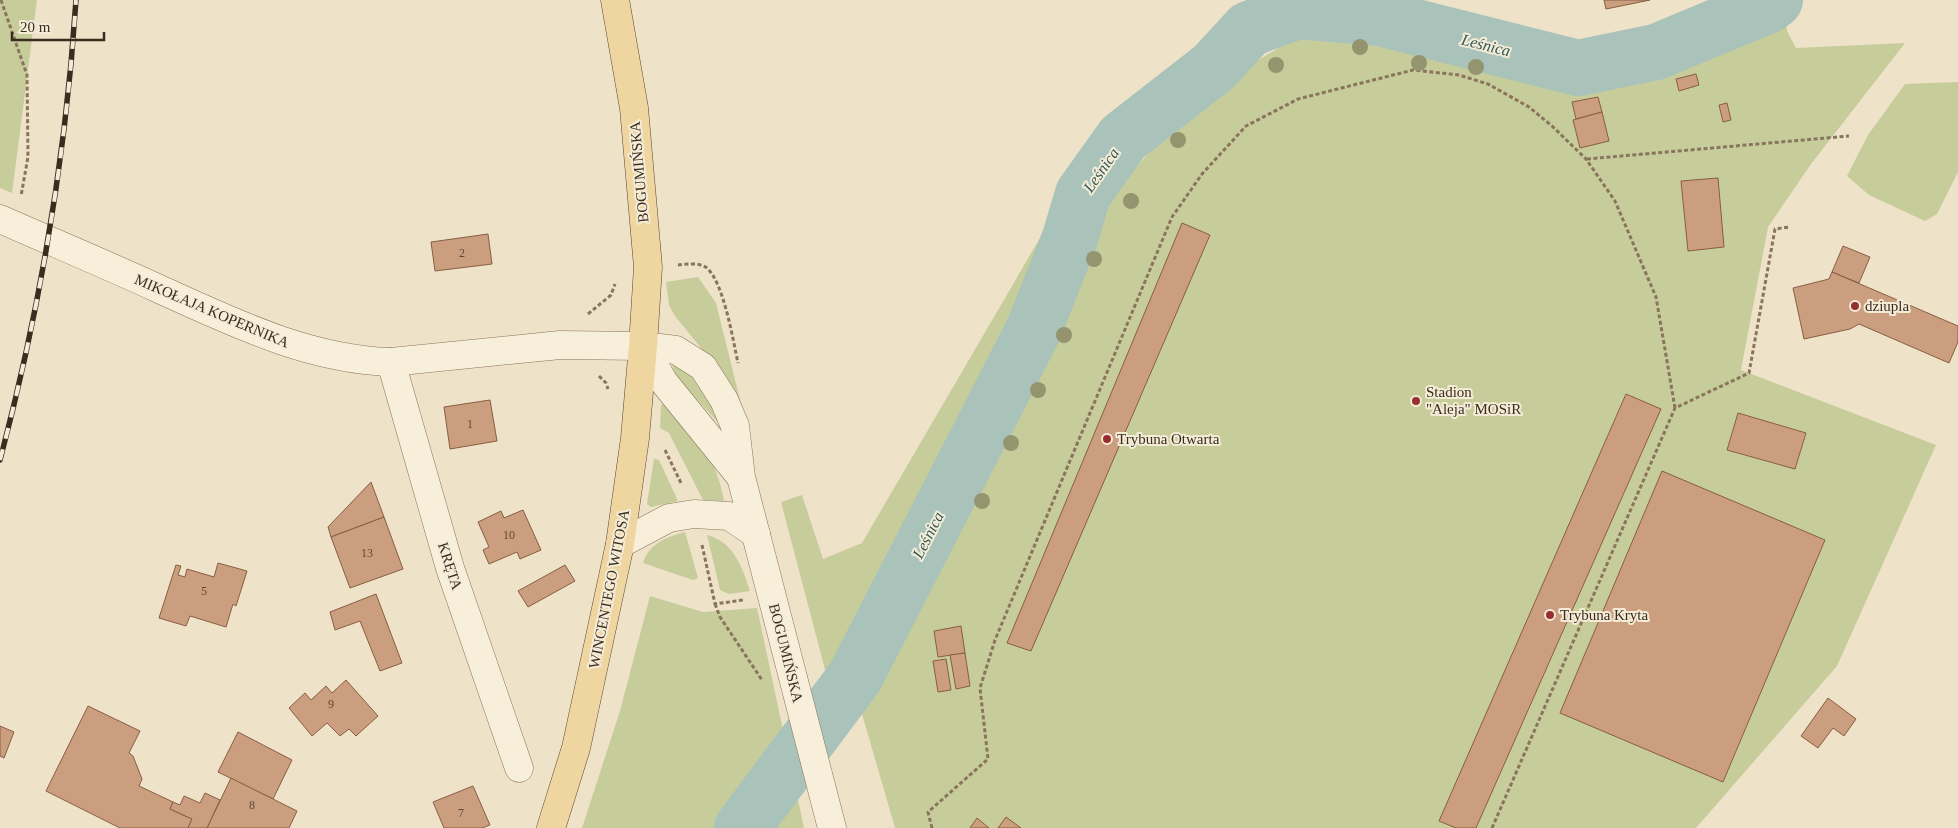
<svg xmlns="http://www.w3.org/2000/svg" width="1958" height="828" viewBox="0 0 1958 828" font-family="Georgia,serif">
  <style>
    .green { fill: #c7cc9b }
    .water { fill: #a9c2ba; stroke: #6f9088 }
    .lines { fill: none; stroke-linecap: round; stroke-linejoin: round }
    .river { stroke: #a9c2ba; stroke-width: 56 }
    .building { fill: #cb9e7f; stroke: #885e43 }
    .minor-casing { stroke: #89745d; stroke-width: 29 }
    .major-casing { stroke: #584331; stroke-width: 29 }
    .path { stroke: #89745d; stroke-width: 3; stroke-dasharray: 4 2.5; stroke-linecap: butt }
    .minor { stroke: #f8efdb; stroke-width: 28 }
    .major { stroke: #efd6a1; stroke-width: 28 }
    .rail-casing { stroke: #3a2d20; stroke-width: 5.5 }
    .rail { stroke: #f5ecd7; stroke-width: 4; stroke-dasharray: 11; stroke-linecap: butt }
    .tree { fill: #94956f }
    .poi-dot { fill: #972e30; stroke: #f5ecd7; stroke-width: 2 }
    .labels { text-anchor: middle; dominant-baseline: central; stroke-width: 4; stroke-linejoin: round; paint-order: stroke }
    .number-label { font-size: 12px; fill: #5e4938 }
    .street-label { font-size: 15px; fill: #3a2d20; stroke: #f5ecd7 }
    .poi-label { font-size: 15px; fill: #3a2d20; stroke: #f5ecd7; text-anchor: start }
    .water-label { font-size: 16px; font-style: italic; fill: #305956; stroke: #f5ecd7 }
  </style>
  <rect width="100%" height="100%" fill="#eee2c8"/>
  <!-- green -->
  <g class="green">
    <polygon points="0,0 37,0 12,193 0,188"/>
    <polygon points="1786,23 1787,31 1796,48 1905,43 1811,164 1768,227 1741,370 1936,445 1837,666 1696,828 895,828 858,700 999,428 1075,261 1118,187 1177,122 1218,84 1302,34 1372,34 1467,58 1557,89 1662,76 1648,76"/>
    <polygon points="1224,33 1253,38 1104,197 1016,379 944,521 838,719 781,502 802,495 823,559 862,543 1040,238 1110,135"/>
    <polygon points="1958,82 1958,172 1937,214 1925,221 1869,195 1847,176 1868,135 1905,84"/>
    <polygon points="698,277 716,303 742,408 722,374 675,316 669,305 666,282"/>
    <path d="M672,365C699,375 712,401 722,427L676,376Z"/>
    <path d="M661,404C695,414 719,469 724,501L703,500L669,433L660,428Z"/>
    <polygon points="654,459 659,460 678,501 651,507 647,504"/>
    <path d="M685,532L698,578L693,580L643,563C649,543 667,537 685,532Z"/>
    <path d="M707,535C734,542 742,567 750,591L729,594L720,590Z"/>
    <polygon points="650,596 703,612 757,608 804,828 582,828 620,711"/>
  </g>
  <!-- water -->
  <polygon class="water" points="1759,0 1800,0 1754,31 1743,8"/>
  <g class="lines">
    <!-- river -->
    <polyline class="river" points="742,828 855,677 1034,329 1070,238 1083,194 1123,138 1214,67 1249,29 1298,11 1380,18 1578,68 1656,52 1767,6 1775,0"/>
  </g>
  <!-- building -->
  <g class="building">
    <polygon points="1604,0 1650,0 1606,9"/>
    <polygon points="1696,74 1699,85 1679,91 1676,79"/>
    <polygon points="1598,97 1602,112 1576,119 1572,102"/>
    <polygon points="1727,103 1731,120 1723,122 1719,105"/>
    <polygon points="1602,112 1609,141 1580,148 1573,120"/>
    <polygon points="1718,178 1724,247 1688,251 1681,181"/>
    <polygon points="1182,223 1210,235 1031,651 1007,643"/>
    <polygon points="488,234 492,264 435,271 431,242"/>
    <polygon points="1843,246 1870,257 1859,283 1832,272"/>
    <polygon points="1832,272 1958,326 1958,342 1949,363 1859,324 1850,329 1804,339 1793,288 1829,279"/>
    <polygon points="1626,394 1661,409 1476,828 1456,828 1439,821"/>
    <polygon points="490,400 497,441 450,449 444,407"/>
    <polygon points="1738,413 1806,433 1795,469 1727,450"/>
    <polygon points="1662,471 1825,540 1723,782 1560,713"/>
    <polygon points="371,482 384,517 331,537 328,527"/>
    <polygon points="523,510 541,550 520,559 517,552 489,564 483,550 489,547 478,522 501,511 504,518"/>
    <polygon points="384,517 403,569 350,588 331,537"/>
    <polygon points="218,563 247,571 236,606 233,604 226,627 190,616 186,626 159,618 176,565 181,566 178,575 185,577 187,569 214,577"/>
    <polygon points="565,565 575,581 528,607 518,591"/>
    <polygon points="376,594 402,663 380,671 360,621 335,630 330,612"/>
    <polygon points="961,626 965,653 938,657 934,631"/>
    <polygon points="965,653 970,686 956,689 950,655"/>
    <polygon points="946,659 951,690 938,692 933,661"/>
    <polygon points="346,680 378,716 356,736 349,729 340,736 327,723 312,736 289,708 305,693 311,700 326,686 332,693"/>
    <polygon points="1828,698 1856,719 1844,736 1833,728 1818,748 1801,736"/>
    <polygon points="88,706 140,731 129,753 133,756 142,779 139,786 173,802 170,809 192,819 188,828 120,828 46,791"/>
    <polygon points="0,726 14,732 4,758 0,756"/>
    <polygon points="238,732 292,760 273,799 218,772"/>
    <polygon points="231,778 297,811 289,828 207,828"/>
    <polygon points="473,786 490,825 482,828 444,828 433,802"/>
    <polygon points="205,793 220,800 207,828 188,828 192,819 170,809 173,802 180,805 184,796 200,803"/>
    <polygon points="1006,817 1021,828 998,828"/>
    <polygon points="977,818 989,828 970,828"/>
  </g>
  <g class="lines">
    <defs>
      <g id="minor">
        <path d="M0,219C52,242 105,264 157,288C233,322 306,359 391,362L560,345L643,346L676,350L703,367L724,400L735,426L741,477L832,828"/>
        <polyline points="643,346 663,381 740,476"/>
        <polyline points="391,362 450,568 519,768"/>
        <polyline points="620,544 669,518 694,514 729,516 756,534"/>
      </g>
      <polyline id="major" points="551,828 576,748 620,544 635,438 643,346 648,267 634,108 615,0"/>
    </defs>
    <!-- minor casing -->
    <use href="#minor" class="minor-casing"/>
    <!-- major casing -->
    <use href="#major" class="major-casing"/>
    <!-- path -->
    <g class="path">
      <polyline points="1,0 27,75 28,157 21,196"/>
      <polyline points="1587,159 1849,136"/>
      <path d="M678,265C687,264 701,262 708,269C724,285 733,340 738,363"/>
      <polyline points="588,314 611,295 615,284"/>
      <polyline points="599,376 606,383 608,389"/>
      <polyline points="665,450 682,485"/>
      <polyline points="702,545 715,604 743,600"/>
      <polyline points="715,604 720,617 762,680"/>
      <polyline points="932,828 928,812 988,759 980,688 995,640 1172,217 1202,174 1246,126 1298,99 1413,70 1459,75 1488,84 1529,107 1552,126 1586,159 1615,201 1656,297 1675,408"/>
      <polyline points="1492,828 1675,408 1749,373 1775,229 1790,227"/>
    </g>
    <!-- minor -->
    <use href="#minor" class="minor"/>
    <!-- major -->
    <use href="#major" class="major"/>
    <defs>
      <path id="rail" d="M0,460C40,309 66,156 76,0"/>
    </defs>
    <!-- rail casing -->
    <use href="#rail" class="rail-casing"/>
    <!-- rail -->
    <use href="#rail" class="rail"/>
  </g>
  <!-- trees -->
  <g class="tree">
    <circle cx="1360" cy="47" r="8"/>
    <circle cx="1419" cy="63" r="8"/>
    <circle cx="1276" cy="65" r="8"/>
    <circle cx="1476" cy="67" r="8"/>
    <circle cx="1178" cy="140" r="8"/>
    <circle cx="1131" cy="201" r="8"/>
    <circle cx="1094" cy="259" r="8"/>
    <circle cx="1064" cy="335" r="8"/>
    <circle cx="1038" cy="390" r="8"/>
    <circle cx="1011" cy="443" r="8"/>
    <circle cx="982" cy="501" r="8"/>
  </g>
  <!-- markers -->
  <g class="poi-dot">
    <circle cx="1855" cy="306" r="5"/>
    <circle cx="1416" cy="401" r="5"/>
    <circle cx="1107" cy="439" r="5"/>
    <circle cx="1550" cy="615" r="5"/>
  </g>
  <g class="labels">
    <!-- number labels -->
    <g class="number-label">
      <text x="462" y="253">2</text>
      <text x="470" y="424">1</text>
      <text x="509" y="535">10</text>
      <text x="367" y="553">13</text>
      <text x="204" y="591">5</text>
      <text x="331" y="704">9</text>
      <text x="252" y="805">8</text>
      <text x="461" y="813">7</text>
    </g>
    <!-- street labels -->
    <g class="street-label">
      <text transform="translate(639 172) rotate(-95)">BOGUMIŃSKA</text>
      <text transform="translate(212 311) rotate(23)">MIKOŁAJA KOPERNIKA</text>
      <text transform="translate(450 566) rotate(72)">KRĘTA</text>
      <text transform="translate(609 589) rotate(-79)">WINCENTEGO WITOSA</text>
      <text transform="translate(786 653) rotate(76)">BOGUMIŃSKA</text>
    </g>
    <!-- poi labels -->
    <g class="poi-label">
      <text x="1865" y="306">dziupla</text>
      <text x="1426" y="392">Stadion<tspan x="1426" dy="17">"Aleja" MOSiR</tspan></text>
      <text x="1117" y="439">Trybuna Otwarta</text>
      <text x="1560" y="615">Trybuna Kryta</text>
    </g>
    <!-- water labels -->
    <g class="water-label">
      <text transform="translate(1486 45) rotate(14)">Leśnica</text>
      <text transform="translate(1101 170) rotate(-55)">Leśnica</text>
      <text transform="translate(928 535) rotate(-63)">Leśnica</text>
    </g>
  </g>
  <!-- scale -->
  <path d="M12 32v8h92v-8" fill="none" stroke="#3a2d20" stroke-width="2.5"/>
  <text x="20" y="32" font-size="15" fill="#3a2d20" stroke="#f5ecd7" stroke-width="4" paint-order="stroke">20 m</text>
</svg>
